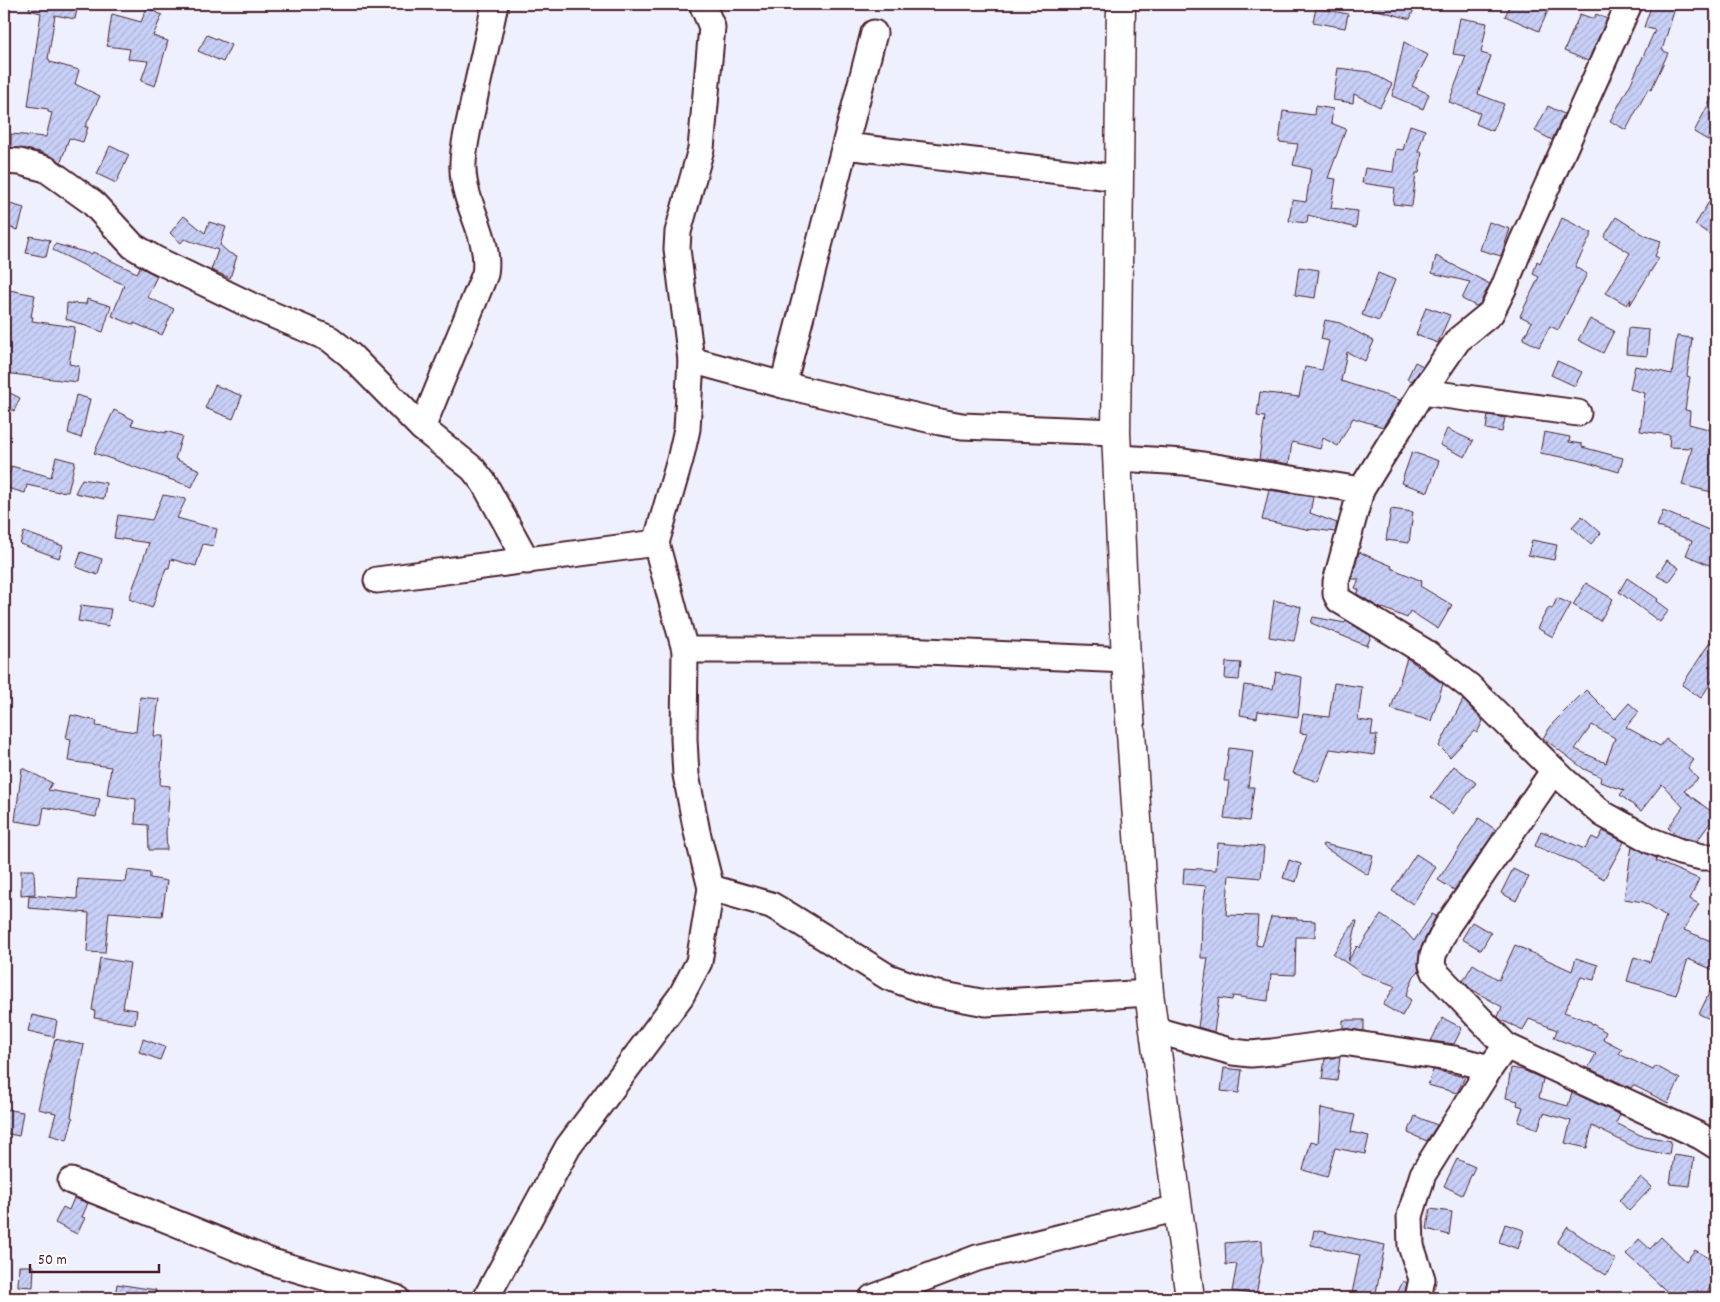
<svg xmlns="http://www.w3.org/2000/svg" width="1720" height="1302" viewBox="0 0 1720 1302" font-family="Dekko,sans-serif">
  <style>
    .building { fill: url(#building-hatch); stroke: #4a1f2b; fill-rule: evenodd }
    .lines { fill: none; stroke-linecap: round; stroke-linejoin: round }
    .minor-casing { stroke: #4a1f2b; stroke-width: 29 }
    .major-casing { stroke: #4a1f2b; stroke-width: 31 }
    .minor { stroke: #fff; stroke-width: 25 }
    .major { stroke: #fff; stroke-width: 28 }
  </style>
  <defs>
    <pattern id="building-hatch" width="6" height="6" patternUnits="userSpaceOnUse" patternTransform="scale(1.25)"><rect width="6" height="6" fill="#c8d0f8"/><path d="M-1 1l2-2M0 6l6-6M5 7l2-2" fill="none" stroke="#adb2d5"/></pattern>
  </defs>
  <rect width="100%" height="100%" fill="#eef1fd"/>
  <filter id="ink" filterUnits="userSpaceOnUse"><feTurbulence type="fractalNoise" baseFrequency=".02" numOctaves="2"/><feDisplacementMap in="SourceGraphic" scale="10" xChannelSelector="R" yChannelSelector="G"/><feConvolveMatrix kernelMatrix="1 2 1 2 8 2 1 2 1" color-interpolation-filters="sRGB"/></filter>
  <g filter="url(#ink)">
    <!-- building -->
    <g class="building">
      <polygon points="30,4 78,4 75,19 55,15 48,59 50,60 50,62 79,70 75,84 100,96 85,127 88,127 83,142 69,138 61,162 41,152 11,147 11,134 46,137 52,113 48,112 48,109 28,106 41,13 29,10"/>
      <polygon points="1371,4 1416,4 1410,19 1370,8"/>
      <polygon points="1511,4 1551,4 1539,31 1505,16"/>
      <polygon points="1652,4 1676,5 1662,50 1668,53 1651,90 1648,89 1626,130 1610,121 1631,83 1655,30 1644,27"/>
      <polygon points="147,8 162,15 153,36 168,41 155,86 141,81 148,61 128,59 130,49 107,46 112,14 141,22"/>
      <polygon points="1316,8 1348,14 1345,28 1313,22"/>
      <polygon points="1580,14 1594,19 1596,14 1607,19 1588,61 1564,51"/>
      <polygon points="1460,18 1487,23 1481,53 1491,56 1478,94 1504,104 1493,131 1476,124 1480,113 1449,102 1466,56 1453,54"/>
      <polygon points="207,35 231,45 223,62 198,51"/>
      <polygon points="1404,42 1428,55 1412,86 1429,94 1423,109 1392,96"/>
      <polygon points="1338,68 1370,72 1392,84 1380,107 1354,94 1353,103 1333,100"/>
      <polygon points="1716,90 1716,145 1694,132"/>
      <polygon points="1315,106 1333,109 1331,123 1346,129 1328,178 1336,179 1331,208 1358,211 1356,228 1308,215 1307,223 1289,221 1292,200 1306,202 1311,169 1293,165 1298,144 1279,142 1283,111 1314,115"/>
      <polygon points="1548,106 1564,114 1552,140 1535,131"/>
      <polygon points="1410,125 1425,130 1418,152 1422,152 1419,173 1416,173 1412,206 1393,204 1395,188 1362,183 1365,168 1393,172 1396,149 1403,150"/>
      <polygon points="110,146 129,155 116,183 97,174"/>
      <polygon points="1716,190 1716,224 1710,234 1695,225"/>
      <polygon points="4,202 24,208 18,230 4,226"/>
      <polygon points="184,216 205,233 209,222 226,227 220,245 229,253 237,256 230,278 211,270 218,250 184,239 181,243 170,233"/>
      <polygon points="1616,217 1646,236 1661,241 1655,256 1659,258 1630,305 1631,299 1627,305 1606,293 1630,253 1604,237"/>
      <polygon points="1562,218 1592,233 1575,267 1587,274 1558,330 1550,326 1539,347 1523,339 1532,322 1520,316 1539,277 1533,274 1537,261 1540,263"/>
      <polygon points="1489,222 1510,229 1501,256 1480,250"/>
      <polygon points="30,236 50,240 46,257 26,253"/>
      <polygon points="55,244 92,254 93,252 137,273 140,267 157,276 147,297 174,309 162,335 134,323 134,325 112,316 124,285 53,250"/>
      <polygon points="1436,256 1490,284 1480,304 1476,306 1462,299 1470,282 1432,273"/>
      <polygon points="1299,267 1319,270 1315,298 1295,295"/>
      <polygon points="1378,273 1395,280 1379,321 1362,315"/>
      <polygon points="4,289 35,295 31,317 33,317 32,321 75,327 69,364 79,366 77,382 4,373"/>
      <polygon points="87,299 111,306 103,332 66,319 67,303 86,304"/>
      <polygon points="1426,307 1450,315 1438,343 1416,335"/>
      <polygon points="1590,319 1614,331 1603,353 1578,340"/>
      <polygon points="1325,320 1340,323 1374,341 1365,361 1347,352 1341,381 1400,400 1383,427 1353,418 1338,446 1323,438 1320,449 1292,442 1289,464 1259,459 1265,417 1257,416 1260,392 1299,397 1305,367 1322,370 1329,341 1321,339"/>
      <polygon points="1628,328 1649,330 1647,356 1626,354"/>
      <polygon points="1677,336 1692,338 1687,376 1690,377 1685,410 1690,411 1689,424 1716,431 1716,493 1682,485 1692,448 1669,447 1670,435 1640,431 1645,393 1630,389 1635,366 1672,374"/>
      <polygon points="1557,361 1582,372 1575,386 1551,375"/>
      <polygon points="1415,362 1423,366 1412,381 1407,379"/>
      <polygon points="215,385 242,396 233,419 205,408"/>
      <polygon points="4,390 20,398 14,411 4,406"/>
      <polygon points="76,395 90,399 81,438 68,433"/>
      <polygon points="114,410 134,420 131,425 166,433 166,431 182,436 175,459 200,470 192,487 94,453"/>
      <polygon points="1488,415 1505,418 1502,432 1486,429"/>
      <polygon points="1447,429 1473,441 1465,457 1440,445"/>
      <polygon points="1544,432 1570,437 1569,442 1582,444 1582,447 1623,458 1619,472 1578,460 1540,453"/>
      <polygon points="1412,452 1439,461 1428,492 1401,483"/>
      <polygon points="56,457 75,462 68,492 59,491 59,492 27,485 25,493 4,487 4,471 10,473 11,466 51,477"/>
      <polygon points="82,479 106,483 104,499 75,493"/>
      <polygon points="1269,490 1313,497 1310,513 1337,523 1335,532 1312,529 1311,530 1262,520"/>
      <polygon points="163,495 186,499 177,518 217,529 213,546 203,544 196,566 171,559 169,568 166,568 152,608 129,599 149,543 114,538 118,515 152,520"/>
      <polygon points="1391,509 1413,512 1409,543 1386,540"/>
      <polygon points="1663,511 1716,533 1716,568 1686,555 1692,541 1657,526"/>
      <polygon points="1582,516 1601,533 1591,544 1572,527"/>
      <polygon points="24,532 63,546 59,558 20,544"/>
      <polygon points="1532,540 1557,545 1554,560 1528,555"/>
      <polygon points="81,552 102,559 98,575 76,567"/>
      <polygon points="1359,552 1392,566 1391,568 1422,581 1420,586 1452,605 1438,629 1410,611 1407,618 1383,608 1382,609 1357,594 1359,590 1355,588 1359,579 1352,579"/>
      <polygon points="1667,560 1679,568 1669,582 1657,576"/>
      <polygon points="1627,578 1658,599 1657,601 1669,610 1660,622 1619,592"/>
      <polygon points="1586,583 1613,599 1600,621 1573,605"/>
      <polygon points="1557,598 1571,604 1553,637 1537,628 1549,607 1552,609"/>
      <polygon points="1274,600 1301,607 1294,641 1269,637"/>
      <polygon points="81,605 111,609 108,626 78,621"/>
      <polygon points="1313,617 1345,623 1346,621 1371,636 1367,646 1311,623"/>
      <polygon points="1716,633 1716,675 1701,698 1682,685"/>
      <polygon points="1407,658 1443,684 1431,721 1391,709"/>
      <polygon points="1226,662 1241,663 1239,680 1225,679"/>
      <polygon points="1276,672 1302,677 1298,717 1258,711 1257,718 1240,715 1244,685 1273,689"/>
      <polygon points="1334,683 1362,687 1358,720 1373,722 1371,735 1377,735 1374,755 1330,749 1318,782 1293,773 1308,734 1300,733 1303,714 1329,717"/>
      <path d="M1586,690L1615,719L1629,703L1639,712L1626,727L1660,746L1666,739L1694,760L1688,768L1698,779L1684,791L1716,815L1697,841L1680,837L1668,828L1683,807L1662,784L1641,811L1620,795L1624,790L1600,782L1601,777L1584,769L1543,738L1553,723ZM1592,725L1615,738L1606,763L1575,749Z"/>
      <polygon points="140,697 159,699 154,736 163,736 160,785 170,786 166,832 167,850 149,850 148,825 135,824 136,799 107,795 111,767 68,761 71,739 66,738 71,715 97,721 96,726 136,732"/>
      <polygon points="1463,700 1483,721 1477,733 1474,731 1450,757 1439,746"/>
      <polygon points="1229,748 1253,751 1248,787 1254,787 1249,821 1224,818 1229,781 1224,781"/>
      <polygon points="1454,766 1476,783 1453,814 1431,797"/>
      <polygon points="22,768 52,783 48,790 100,799 96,817 44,807 41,825 15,821"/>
      <polygon points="1479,818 1496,830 1454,890 1438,880"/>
      <polygon points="1541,831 1585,849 1592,837 1598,840 1603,831 1624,842 1604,879 1572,861 1535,846"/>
      <polygon points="1218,843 1264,847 1261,878 1229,875 1226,915 1258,916 1256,945 1262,946 1271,917 1297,918 1297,920 1315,921 1315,937 1296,937 1295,975 1271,974 1268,1001 1233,996 1232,1000 1219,998 1214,1032 1198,1027 1208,958 1201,958 1202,914 1206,886 1183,884 1184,868 1216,870"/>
      <polygon points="1323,844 1373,855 1368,875 1322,846"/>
      <polygon points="1632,846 1657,858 1656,861 1699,879 1690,899 1699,904 1684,930 1716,943 1716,971 1688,959 1676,995 1627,981 1634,957 1650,962 1666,916 1644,902 1624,899"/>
      <polygon points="1416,854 1436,867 1413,904 1392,891"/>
      <polygon points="1289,860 1301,864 1296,882 1283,878"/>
      <polygon points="1513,869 1529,877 1516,901 1501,893"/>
      <polygon points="21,870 34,870 35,894 21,895"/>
      <polygon points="128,870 150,873 150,878 167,881 162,916 109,912 105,953 87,952 89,913 28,908 29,895 77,899 78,879 126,882"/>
      <polygon points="1432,914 1436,916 1420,949 1418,964 1419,971 1414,976 1406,996 1411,1000 1402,1016 1383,1005 1395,986 1360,973 1360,972 1333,954 1355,921 1357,921 1348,961 1357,946 1359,948 1381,915 1405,931 1414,941"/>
      <polygon points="1472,922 1491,933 1481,950 1462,939"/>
      <polygon points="1515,945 1572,971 1576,958 1598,965 1594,980 1581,977 1564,1012 1591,1022 1591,1023 1606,1032 1603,1039 1622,1049 1619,1054 1653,1070 1656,1066 1680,1079 1668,1103 1633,1085 1631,1088 1588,1068 1596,1054 1554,1038 1557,1030 1529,1019 1523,1030 1501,1020 1498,1017 1502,1007 1471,989 1463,981 1473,964 1499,980"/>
      <polygon points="100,958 130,963 123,1008 137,1010 135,1024 94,1018 95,1011 92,1010"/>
      <polygon points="1716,979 1716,1022 1699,1014"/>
      <polygon points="32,1015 57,1021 54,1037 28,1031"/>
      <polygon points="1443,1018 1462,1028 1454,1044 1431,1041"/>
      <polygon points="1343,1020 1364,1020 1364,1031 1343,1028"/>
      <polygon points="55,1039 84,1045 77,1080 71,1117 73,1118 67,1140 50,1135 56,1113 38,1109"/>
      <polygon points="143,1039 165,1047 160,1060 139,1052"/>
      <polygon points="1340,1057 1337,1081 1322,1079 1325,1059"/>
      <polygon points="1224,1068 1242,1070 1239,1093 1221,1091"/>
      <polygon points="1511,1068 1523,1070 1543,1079 1539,1098 1568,1106 1572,1092 1620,1115 1616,1123 1640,1135 1671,1141 1669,1155 1636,1148 1592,1126 1587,1148 1565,1143 1571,1121 1544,1113 1538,1129 1518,1122 1523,1107 1517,1105 1518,1101 1506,1098"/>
      <polygon points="1433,1070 1465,1077 1457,1093 1428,1085"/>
      <polygon points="1321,1108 1355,1115 1351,1132 1369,1136 1365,1154 1335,1148 1327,1177 1303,1170 1311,1141 1318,1143"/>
      <polygon points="4,1109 23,1112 19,1136 4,1133"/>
      <polygon points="1415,1116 1437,1125 1427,1141 1408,1133"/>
      <polygon points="1674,1155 1694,1158 1690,1186 1670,1184"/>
      <polygon points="1457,1159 1475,1167 1462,1195 1444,1186"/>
      <polygon points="1641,1177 1652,1187 1629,1211 1619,1200"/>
      <polygon points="74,1198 88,1203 82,1217 85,1218 77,1234 55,1223 63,1207 69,1210"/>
      <polygon points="1430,1209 1452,1212 1449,1235 1427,1229"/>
      <polygon points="1505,1224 1524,1230 1518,1249 1499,1242"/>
      <polygon points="1567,1227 1616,1260 1606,1275 1557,1243"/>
      <polygon points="1314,1230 1385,1245 1375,1298 1351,1298 1360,1255 1311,1245"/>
      <polygon points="1661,1237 1686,1261 1695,1250 1716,1262 1716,1277 1704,1298 1674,1298 1626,1254 1639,1239 1650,1249"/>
      <polygon points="1262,1240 1263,1263 1262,1263 1256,1295 1232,1291 1237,1264 1226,1265 1225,1243"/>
      <polygon points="19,1266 34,1266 33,1287 18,1286"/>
      <polygon points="1403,1281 1407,1283 1404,1298 1395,1298"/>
      <polygon points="117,1284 156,1290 156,1298 115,1298"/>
    </g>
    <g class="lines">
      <defs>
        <g id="minor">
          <polyline points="845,146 1119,178"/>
          <polyline points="4,161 20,162 46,169 92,202 133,246 155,259 254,307 330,339 350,355 422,428 473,469 484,483 527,561"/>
          <polyline points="691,360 783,385 940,422 962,426 1116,432"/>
          <polyline points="783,385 874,33"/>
          <polyline points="1422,392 1578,413"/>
          <path d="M422,428L485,274C491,237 464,206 463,170C462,150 469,125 473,105C480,71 488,38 495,4"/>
          <polyline points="1119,458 1184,462 1361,490 1422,392 1458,340 1491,313 1504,287 1523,240 1629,4"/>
          <polyline points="1361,490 1336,582 1336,594 1339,600 1425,652 1469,686 1565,781 1603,814 1652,841 1680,852 1702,857 1716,857"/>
          <polyline points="377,580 656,543"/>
          <polyline points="685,650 904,650 1126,660"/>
          <polyline points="711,888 771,905 790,916 888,977 933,993 986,1003 1149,993"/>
          <polyline points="1155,1030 1233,1052 1251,1054 1272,1052 1343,1042 1455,1059 1490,1068"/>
          <polyline points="1506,1046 1700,1136 1716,1146"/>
          <polyline points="71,1181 272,1262 396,1298"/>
          <polyline points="486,1298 568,1147 681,996 699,962 711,888 697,832 686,775 684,739 685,650 656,543 680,460 687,429 691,360 677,249 678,232 701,149 712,27 702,4"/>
          <polyline points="872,1298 977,1258 1178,1208"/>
          <polyline points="1418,1298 1422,1279 1411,1246 1410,1216 1423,1174 1490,1068 1506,1046 1435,972 1432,965 1433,955 1447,926 1554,770"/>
        </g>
        <polyline id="major" points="1121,4 1116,432 1126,660 1149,993 1190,1298"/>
      </defs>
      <!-- minor casing -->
      <use href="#minor" class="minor-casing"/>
      <!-- major casing -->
      <use href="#major" class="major-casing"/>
      <!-- minor -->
      <use href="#minor" class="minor"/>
      <!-- major -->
      <use href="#major" class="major"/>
    </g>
  </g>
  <!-- margin -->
  <rect width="1720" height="1302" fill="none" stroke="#fff" stroke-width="20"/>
  <rect x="10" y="10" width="1700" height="1282" fill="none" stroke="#4a1f2b" stroke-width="2" filter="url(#ink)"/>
  <!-- scale -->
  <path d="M30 1264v8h129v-8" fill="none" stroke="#4a1f2b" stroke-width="2.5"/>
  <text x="38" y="1264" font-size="15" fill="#4a1f2b" stroke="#ffffff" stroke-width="4" paint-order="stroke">50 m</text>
</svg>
